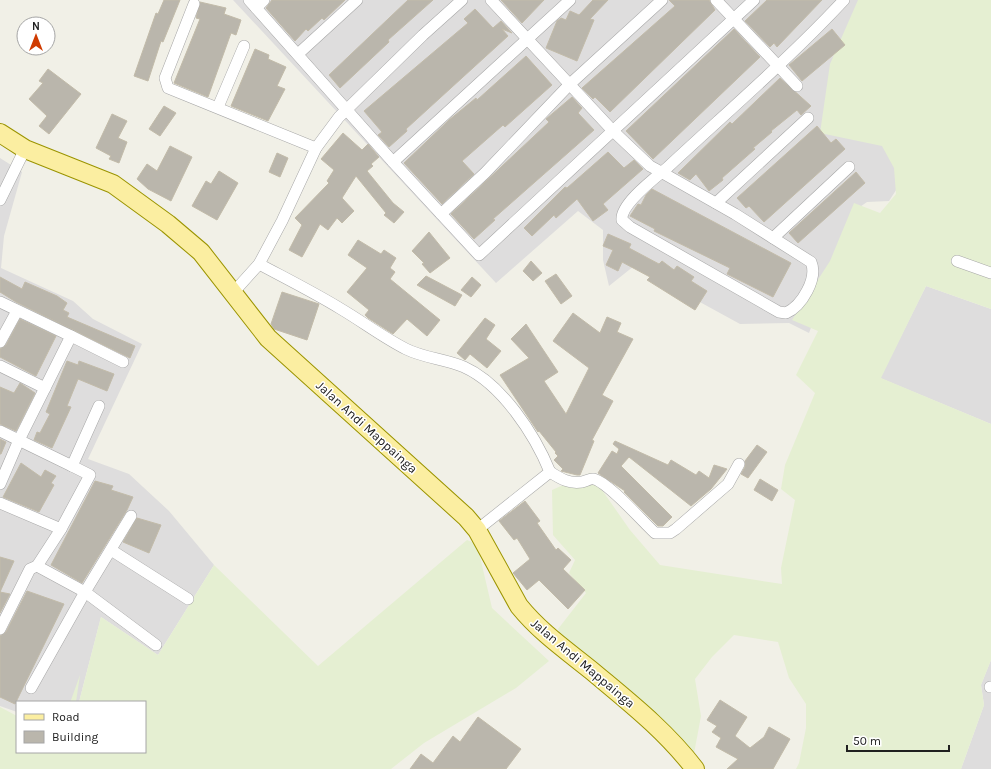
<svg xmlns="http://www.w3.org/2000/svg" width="991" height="769" viewBox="0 0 991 769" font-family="Karla,sans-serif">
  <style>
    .residential { fill: #dedddd }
    .farmland { fill: #e5efd2 }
    .building { fill: #bab6ac; stroke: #c2bba9 }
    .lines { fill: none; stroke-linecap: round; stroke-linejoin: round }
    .minor-casing { stroke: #a7a7a7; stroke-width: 12 }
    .primary-casing { stroke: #9b9401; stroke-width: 20 }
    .minor { stroke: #fff; stroke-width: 11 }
    .primary { stroke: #fbeea1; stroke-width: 18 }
    .labels { text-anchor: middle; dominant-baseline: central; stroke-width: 3; stroke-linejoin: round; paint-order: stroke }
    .street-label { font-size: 13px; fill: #202020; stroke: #fff }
  </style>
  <rect width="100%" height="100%" fill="#f1f0e7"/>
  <!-- residential -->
  <g class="residential">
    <polygon points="233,0 870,0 902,139 898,187 889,201 867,202 854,211 809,333 789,323 740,324 634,266 609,286 603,260 603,230 578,211 496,283"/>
    <polygon points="0,158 22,172 4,236 1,268 73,301 93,319 142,344 88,459 129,474 169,511 214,565 158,655 101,617 79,702 17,702 17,712 0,706"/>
    <polygon points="926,286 991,309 991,424 880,378"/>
    <polygon points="991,660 991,769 961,769 984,705 981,685"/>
  </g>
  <!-- farmland -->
  <g class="farmland">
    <polygon points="858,0 991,0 991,309 926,286 881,378 991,424 991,660 981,685 984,705 961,769 796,769 799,763 806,728 806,704 789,678 778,642 734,635 712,657 695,679 701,716 693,759 570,658 558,629 586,593 569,573 575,560 553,535 552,490 590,473 630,530 660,565 782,584 781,568 795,500 781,489 785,465 815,393 796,375 818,331 792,320 830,261 854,203 880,213 896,194 894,168 882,146 820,133 830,64"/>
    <polygon points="467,540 477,544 492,608 549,661 516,688 424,743 391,769 0,769 0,707 17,716 17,752 145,752 145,702 79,702 101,617 158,655 214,565 318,666"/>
    <polygon points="80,675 76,702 70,702 71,700"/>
  </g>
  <!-- building -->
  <g class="building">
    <polygon points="164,0 180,0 163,42 161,41 148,81 134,76 156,13 158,14"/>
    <polygon points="272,0 345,0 324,20 322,18 308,31 306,29 295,41 266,8"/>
    <polygon points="408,0 433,0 388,40 389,42 340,88 329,75"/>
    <polygon points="501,0 544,0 522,23"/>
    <polygon points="593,0 608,0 590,19 594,20 577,61 546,48 557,21 561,18 566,20 570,11 579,15"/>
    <polygon points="669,0 709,0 715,10 610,112 595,97 593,99 582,88 675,6"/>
    <polygon points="767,0 822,0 777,47 774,43 770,47 745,21"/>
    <polygon points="200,2 226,8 224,14 241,20 236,35 231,33 208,97 174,83 200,19 196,18"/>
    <polygon points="475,9 493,28 501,21 512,33 502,29 508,36 406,129 407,131 389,147 378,135 382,132 364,111 468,23 464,19"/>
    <polygon points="734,29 760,57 653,159 626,131"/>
    <polygon points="832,29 845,45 802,81 789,65"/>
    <polygon points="255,49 269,55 268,59 286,67 277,86 285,89 268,121 231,106"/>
    <polygon points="526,56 552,85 505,127 503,125 462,161 474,174 442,204 404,163 449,120 476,98 477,100"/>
    <polygon points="48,69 81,94 49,134 39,126 47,116 29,99 43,83 39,81"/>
    <polygon points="780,78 811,106 801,115 797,110 771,131 772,132 753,148 755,149 722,178 723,180 709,191 696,174 690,180 678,173 730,122 732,124"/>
    <polygon points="572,97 582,108 578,113 594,130 493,219 495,220 474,239 451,214 549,122 546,119"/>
    <polygon points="164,106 176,113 160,136 149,129"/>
    <polygon points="112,114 127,121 118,138 127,142 119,163 109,159 111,156 96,148"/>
    <polygon points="817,126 831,143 836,139 845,149 764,222 749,206 746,208 737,198"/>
    <polygon points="343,133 362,150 368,144 379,157 371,164 373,166 367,171 393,203 404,212 394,223 384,215 386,213 356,176 342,198 354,211 342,223 337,218 328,230 320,224 302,257 289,250 302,225 295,218 329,183 327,181 334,170 321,159"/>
    <polygon points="170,146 192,157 171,201 148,189 137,179 147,164 157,171"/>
    <polygon points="608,152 624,168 634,160 643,169 603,204 608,210 593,221 577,199 556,218 554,215 532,236 524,228 565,187 567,188"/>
    <polygon points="277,153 288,158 280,177 269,172"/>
    <polygon points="219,171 238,183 217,220 192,206 206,181 211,184"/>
    <polygon points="856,172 865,183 798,243 789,233"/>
    <polygon points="652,189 791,263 773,297 727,274 730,268 654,231 655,229 630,216 638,204 641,205 646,195"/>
    <polygon points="429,232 450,258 430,273 422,264 424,263 412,251"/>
    <polygon points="608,234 631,244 629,248 659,264 662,261 674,270 677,266 694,277 691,281 707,291 695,310 647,280 650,277 622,262 618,271 606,265 613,250 603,246"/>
    <polygon points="358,240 381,254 384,250 396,258 390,268 395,272 390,279 440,320 427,336 407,319 393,334 368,318 365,315 369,310 347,292 367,268 348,255"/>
    <polygon points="531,261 542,273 533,281 523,271"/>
    <polygon points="556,274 572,296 561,304 545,281"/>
    <polygon points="426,276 462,295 455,306 417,285"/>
    <polygon points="0,277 22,289 25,282 57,296 67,303 63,310 69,313 67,317 135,346 130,358 16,302 0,292"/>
    <polygon points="472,277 481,285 471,297 461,290"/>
    <polygon points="282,292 319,304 307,340 274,329 271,324"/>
    <polygon points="573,313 600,333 607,317 621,323 617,332 633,339 602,395 613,401 592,440 594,441 580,475 577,475 561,471 563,469 554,460 558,456 555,453 556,452 539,431 538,432 500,375 529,358 511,339 526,324 558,372 544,381 566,414 589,368 553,341"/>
    <polygon points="485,318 495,325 486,339 501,351 487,368 470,354 465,360 457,353"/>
    <polygon points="20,319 56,336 36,376 0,357 0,349 6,345"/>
    <polygon points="67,361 78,365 79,361 114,374 107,391 78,379 67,406 71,407 52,448 34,440 37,432 40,433 50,414 46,412"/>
    <polygon points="20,383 35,393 16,431 0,424 0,387 14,393"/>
    <polygon points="0,439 6,442 1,454 0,454"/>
    <polygon points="615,441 668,465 671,460 696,475 699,471 709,478 714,465 727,469 711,489 691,506 629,457 621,466 672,517 663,526 658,526 624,492 625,491 598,473 612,451 617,454 619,449 613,444"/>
    <polygon points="757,445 767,452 748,478 741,474 745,467 745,461"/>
    <polygon points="21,463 41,477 45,470 56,476 51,483 54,485 39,512 3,497"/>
    <polygon points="760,479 778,490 772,501 754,490"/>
    <polygon points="95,481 113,486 111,490 133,497 127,510 82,583 51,565"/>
    <polygon points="525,501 540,521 537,523 556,550 558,548 571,560 563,569 585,590 568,609 539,580 527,590 513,573 530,559 517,538 514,540 499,521"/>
    <polygon points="137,518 161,525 149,553 123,542"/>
    <polygon points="0,557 14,561 0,592 10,594 0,613"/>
    <polygon points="27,591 64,604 15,704 0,697 0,636 6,632"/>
    <polygon points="720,700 747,717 735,736 750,748 764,737 769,727 790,739 773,769 727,769 738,759 716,747 721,738 712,732 717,726 707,720"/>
    <polygon points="478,717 521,749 506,769 410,769 421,754 433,763 453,736 460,742"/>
  </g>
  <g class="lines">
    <defs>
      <g id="minor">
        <polyline points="249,0 393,162 479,255 754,0"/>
        <path d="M491,0L613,131L650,166L661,172L735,214L811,262C818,278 802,306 786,313L779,312L630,227L622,220C620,204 655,178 668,167C727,112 789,59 844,0"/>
        <polyline points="716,0 797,86"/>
        <polyline points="194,4 165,78 168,88 316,148"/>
        <polyline points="256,8 264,0"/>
        <polyline points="298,54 357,0"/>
        <polyline points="218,107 244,46"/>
        <polyline points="393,162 570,0"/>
        <polyline points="0,200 25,149"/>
        <polyline points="716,203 808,118"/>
        <polyline points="441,214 485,173 570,84 662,0"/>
        <polyline points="773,238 849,167"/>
        <polyline points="957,261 991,273"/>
        <path d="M259,264C287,279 315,293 341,309C363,322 384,338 406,349C424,358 445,359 464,367C502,384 535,435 550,472L477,530"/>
        <polyline points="232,294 259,264 282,221 316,148 339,117 423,35 462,0"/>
        <polyline points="0,302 71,336 19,440 0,484"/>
        <polyline points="71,336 123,362"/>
        <polyline points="0,342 17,311"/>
        <polyline points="0,366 45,388"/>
        <polyline points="0,431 72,466 99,406"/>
        <path d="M550,472C561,479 569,484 582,482C586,481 591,478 594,479C609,483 642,521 655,533H670L676,529L728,484L739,464"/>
        <polyline points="0,503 61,529 90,475 72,466"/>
        <polyline points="111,550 188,599"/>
        <polyline points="37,566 85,592 156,645"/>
        <polyline points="0,629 30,569 37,566 61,529"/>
        <polyline points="990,687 991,687"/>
        <polyline points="31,688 85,592 131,516"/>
      </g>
      <path id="primary" d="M0,133L25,149L113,184L168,224L201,252L268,338L466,517L477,530L519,606C540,632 566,650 592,671C629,702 665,730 695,769"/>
    </defs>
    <!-- minor casing -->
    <use href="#minor" class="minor-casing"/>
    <!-- primary casing -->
    <use href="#primary" class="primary-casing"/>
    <!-- minor -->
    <use href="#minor" class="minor"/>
    <!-- primary -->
    <use href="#primary" class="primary"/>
  </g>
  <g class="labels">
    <!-- street labels -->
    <g class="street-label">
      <text transform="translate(367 427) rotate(42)">Jalan Andi Mappainga</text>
      <text transform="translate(583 663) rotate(40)">Jalan Andi Mappainga</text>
    </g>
  </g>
  <!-- legend -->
  <rect x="16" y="701" width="130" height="52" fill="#ffffff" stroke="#a6a6a6"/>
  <rect x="24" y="714" width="20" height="6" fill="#fbeea1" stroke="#a6a6a6"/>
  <text x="52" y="721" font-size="12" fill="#202020">Road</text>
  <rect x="24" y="731" width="20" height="12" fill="#bab6ac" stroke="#a6a6a6"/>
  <text x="52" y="741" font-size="12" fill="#202020">Building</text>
  <!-- north arrow -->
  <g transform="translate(36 36)"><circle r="19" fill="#ffffff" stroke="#a6a6a6"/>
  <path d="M0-3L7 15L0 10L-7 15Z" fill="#cf3b01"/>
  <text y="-6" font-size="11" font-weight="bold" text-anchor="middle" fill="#202020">N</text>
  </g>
  <!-- scale -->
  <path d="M847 745v6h102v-6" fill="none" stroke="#202020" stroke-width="2"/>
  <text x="853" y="745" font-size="12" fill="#202020" stroke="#ffffff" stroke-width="3" paint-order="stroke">50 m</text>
</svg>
